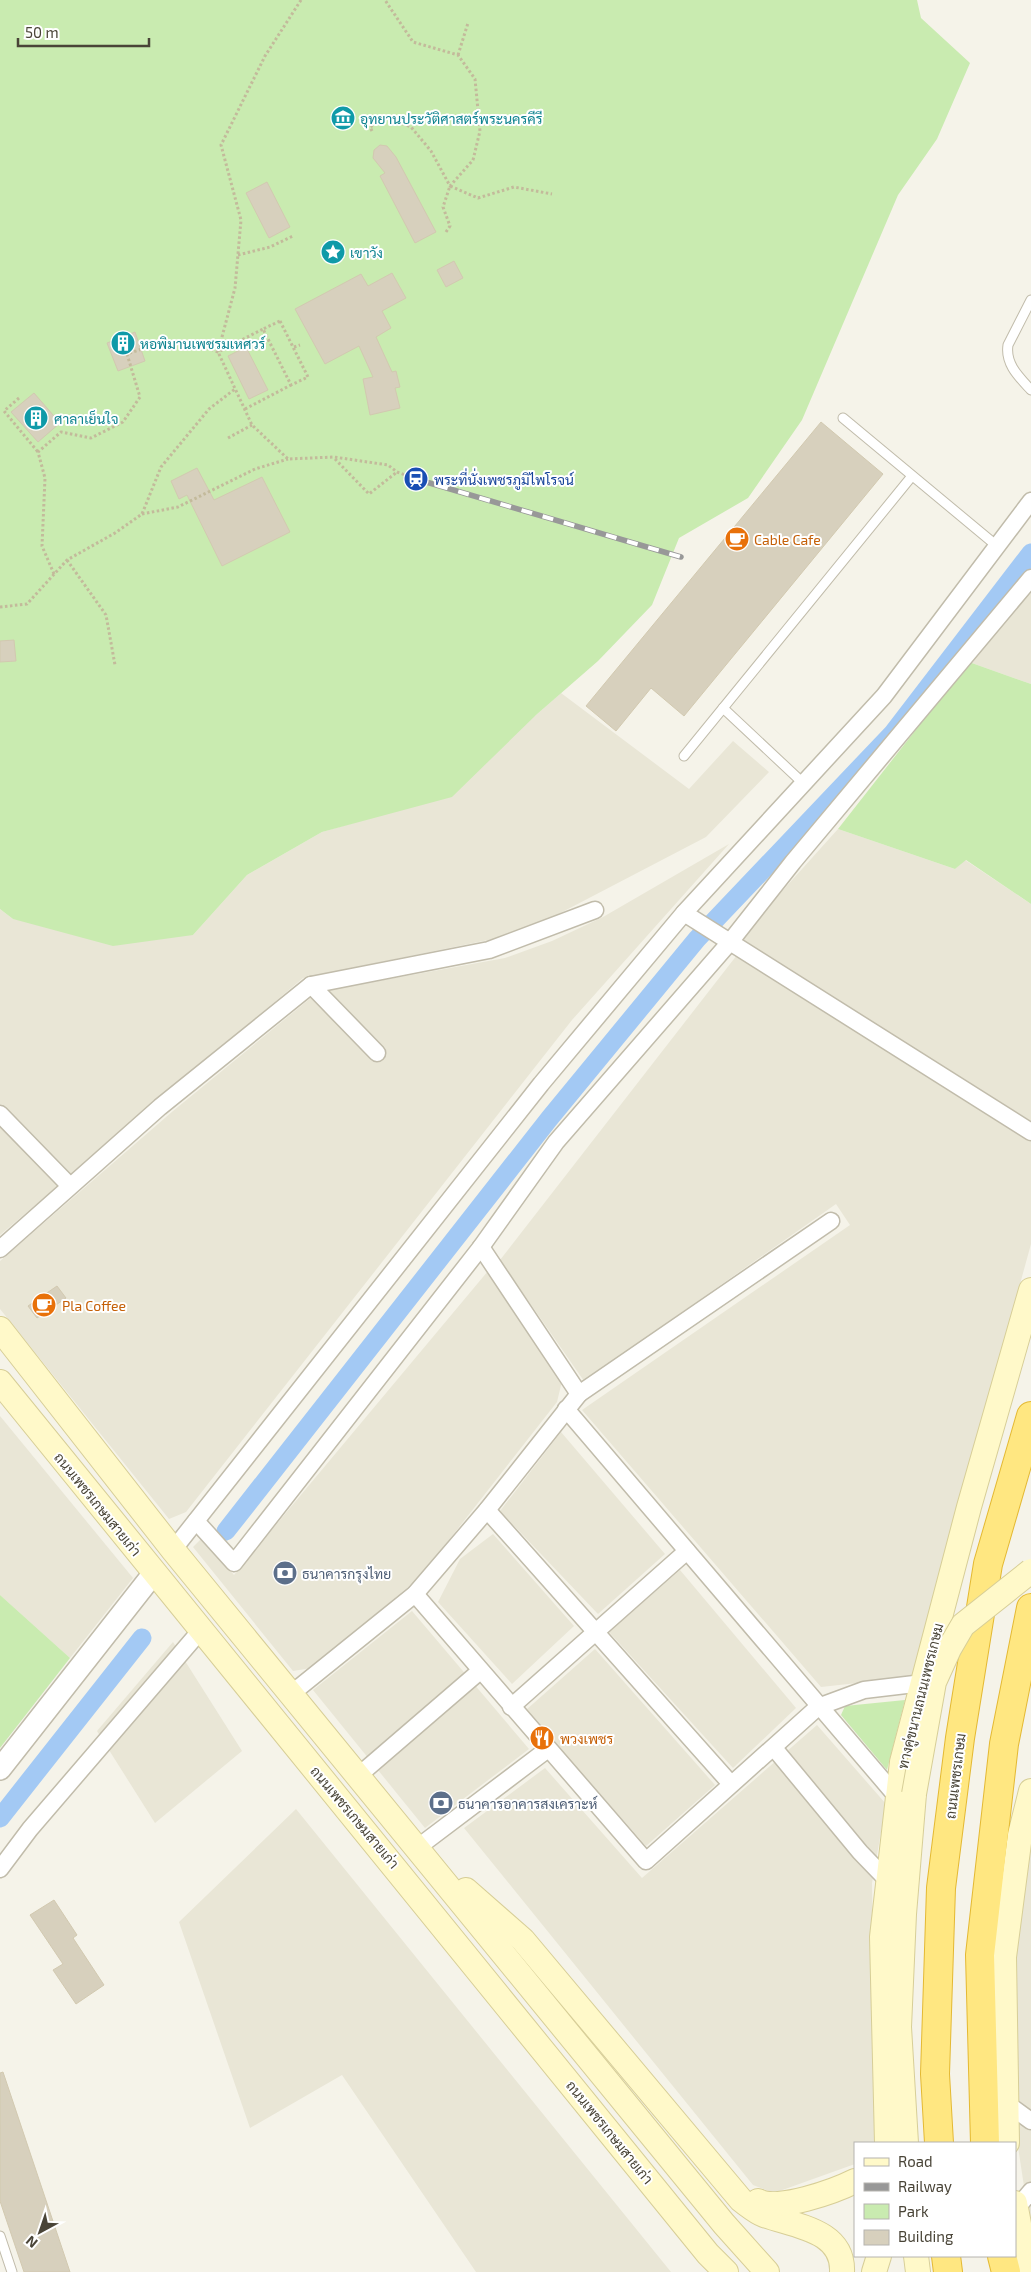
<svg xmlns="http://www.w3.org/2000/svg" width="1031" height="2272" viewBox="0 0 1031 2272" font-family="'Exo 2',Sarabun,sans-serif">
  <style>
    .residential { fill: #e9e6d6 }
    .green { fill: #c9ebb0 }
    .lines { fill: none; stroke-linecap: round; stroke-linejoin: round }
    .canal { stroke: #a3c9f4; stroke-width: 19 }
    .building { fill: #d7d0bd; stroke: #d2c9b0 }
    .service-casing { stroke: #c1bcab; stroke-width: 11 }
    .minor-casing { stroke: #c1bcab; stroke-width: 19 }
    .tertiary-casing { stroke: #c1bcab; stroke-width: 24 }
    .secondary-casing { stroke: #d7ce97; stroke-width: 26 }
    .trunk-casing { stroke: #e4b933; stroke-width: 30 }
    .path { stroke: #c3ba9b; stroke-width: 3; stroke-dasharray: 2.5 2.5; stroke-linecap: butt }
    .service { stroke: #fff; stroke-width: 9 }
    .minor { stroke: #fff; stroke-width: 16 }
    .tertiary { stroke: #fff; stroke-width: 21 }
    .secondary { stroke: #fff9c9; stroke-width: 24 }
    .trunk { stroke: #ffe781; stroke-width: 28 }
    .rail-casing { stroke: #989898; stroke-width: 5.5 }
    .rail { stroke: #fff; stroke-width: 4; stroke-dasharray: 11; stroke-linecap: butt }
    .secondary-bridge-casing { stroke: #d7ce97; stroke-width: 26; stroke-linecap: butt }
    .secondary-bridge { stroke: #fff9c9; stroke-width: 24 }
    .labels { text-anchor: middle; dominant-baseline: central; stroke-width: 4; stroke-linejoin: round; paint-order: stroke }
    .culture-label { font-size: 14px; fill: #0d838f; stroke: #fff; text-anchor: start }
    .transit-label { font-size: 14px; fill: #164399; stroke: #fff; text-anchor: start }
    .food-label { font-size: 14px; fill: #c56008; stroke: #fff; text-anchor: start }
    .street-label { font-size: 14px; fill: #494437; stroke: #fff }
    .service-label { font-size: 14px; fill: #4e5e75; stroke: #fff; text-anchor: start }
  </style>
  <rect width="100%" height="100%" fill="#f5f3e9"/>
  <!-- residential -->
  <g class="residential">
    <polygon points="1031,575 1031,684 969,662"/>
    <polygon points="561,693 689,789 733,741 769,772 706,837 522,933 303,978 0,1235 0,909 13,919 193,935 247,875 322,832 374,817 536,715"/>
    <polygon points="838,829 955,869 965,860 1031,904 1031,1121 739,939"/>
    <polygon points="729,844 572,1020 186,1512 169,1519 0,1309 0,1261 173,1111 318,992 505,958 552,941 603,917"/>
    <polygon points="737,955 1031,1139 1031,1244 912,1677 821,1687 582,1410 850,1225 836,1204 584,1381 500,1260"/>
    <polygon points="488,1271 562,1381 557,1402 420,1577 311,1668 293,1671 193,1547 203,1537 234,1575"/>
    <polygon points="0,1416 133,1578 70,1658 0,1595"/>
    <polygon points="561,1432 665,1554 598,1614 500,1511"/>
    <polygon points="493,1534 574,1626 512,1684 438,1602 460,1559"/>
    <polygon points="680,1570 796,1708 733,1768 609,1632"/>
    <polygon points="412,1611 529,1749 425,1828 313,1690"/>
    <polygon points="173,1642 242,1751 155,1823 97,1731"/>
    <polygon points="595,1649 715,1785 646,1846 526,1710"/>
    <polygon points="817,1725 886,1804 872,1883 876,2143 855,2143 855,2164 774,2193 753,2185 464,1828 545,1768 642,1878"/>
    <polygon points="296,1809 671,2272 476,2272 342,2075 250,2128 179,1922"/>
    <polygon points="1031,1822 1031,2232 1018,2147 1009,1955"/>
  </g>
  <!-- green -->
  <g class="green">
    <polygon points="0,0 917,0 921,18 970,63 937,139 898,195 802,420 748,498 679,538 652,605 598,661 536,715 452,797 322,832 247,875 193,935 113,946 13,919 0,909"/>
    <polygon points="969,662 1031,684 1031,904 966,860 955,869 838,829"/>
    <polygon points="0,1595 70,1658 0,1748"/>
    <polygon points="905,1700 887,1770 841,1715 845,1706"/>
  </g>
  <g class="lines">
    <!-- canal -->
    <g class="canal">
      <polyline points="226,1531 549,1119 697,939 893,733 1031,553"/>
      <polyline points="0,1818 142,1638"/>
    </g>
  </g>
  <!-- building -->
  <g class="building">
    <polygon points="380,145 387,146 396,157 436,232 415,243 380,176 385,173 373,158 374,150"/>
    <polygon points="267,182 290,227 269,238 246,193"/>
    <polygon points="454,261 463,278 446,287 437,270"/>
    <polygon points="392,273 406,298 382,311 391,328 376,337 392,372 396,371 400,387 395,388 400,408 370,415 363,379 373,377 359,346 325,364 295,309 361,274 368,286"/>
    <polygon points="135,332 145,361 118,371 107,343"/>
    <polygon points="246,347 268,390 249,399 228,356"/>
    <polygon points="34,393 60,423 38,442 11,412"/>
    <polygon points="821,422 883,474 684,716 651,688 616,731 586,706"/>
    <polygon points="197,468 214,500 262,477 290,532 222,566 187,495 179,499 171,481"/>
    <polygon points="14,640 16,661 0,662 0,641"/>
    <polygon points="57,1286 66,1298 37,1318 28,1306"/>
    <polygon points="54,1900 77,1935 73,1938 104,1985 76,2004 53,1970 63,1964 30,1915"/>
    <polygon points="3,2072 70,2272 24,2272 0,2201 0,2073"/>
  </g>
  <g class="lines">
    <defs>
      <g id="service">
        <path d="M1031,300L1008,345C1005,364 1019,377 1031,390"/>
        <polyline points="843,418 997,546"/>
        <polyline points="723,708 803,783"/>
        <polyline points="684,756 912,476"/>
        <polyline points="0,2236 12,2272"/>
      </g>
      <g id="minor">
        <polyline points="684,913 1031,1132"/>
        <polyline points="311,985 377,1053"/>
        <polyline points="0,1114 70,1186"/>
        <polyline points="0,1249 160,1107 311,985 489,950 595,910"/>
        <polyline points="579,1394 831,1221"/>
        <polyline points="566,1409 898,1798"/>
        <polyline points="487,1510 731,1784"/>
        <polyline points="196,1521 234,1563 481,1247 556,1142 730,942 793,862 1031,578"/>
        <polyline points="173,1550 541,1084 684,913 884,696 1031,501"/>
        <polyline points="415,1594 646,1861 818,1707 864,1690 923,1683"/>
        <polyline points="291,1694 415,1594 487,1510 579,1394 481,1247"/>
        <polyline points="511,1707 687,1551"/>
        <polyline points="774,1748 860,1852 888,1881"/>
        <polyline points="358,1776 480,1671"/>
        <polyline points="417,1848 548,1749"/>
        <polyline points="0,1869 30,1829 201,1630"/>
        <polyline points="1006,2103 1031,2121"/>
        <polyline points="1016,2209 1031,2191"/>
      </g>
      <polyline id="tertiary" points="0,1769 154,1573"/>
      <g id="secondary">
        <polyline points="0,1329 173,1550 724,2224 767,2272"/>
        <polyline points="0,1382 708,2254 726,2272"/>
        <path d="M466,1890L523,1940L741,2200C748,2205 756,2212 764,2215C795,2226 844,2230 842,2272"/>
        <polyline points="887,2143 882,1937 902,1762 969,1507 1031,1290"/>
        <polyline points="906,2143 899,2027 904,1914 914,1794"/>
        <polyline points="1007,2143 1004,1957 1020,1835 1031,1791"/>
        <path d="M758,2201C777,2212 835,2191 855,2181"/>
        <polyline points="1015,2203 1028,2272"/>
        <polyline points="916,2256 918,2272"/>
        <polyline points="874,2272 879,2256"/>
      </g>
      <g id="trunk">
        <polyline points="939,2143 935,2074 941,1888 960,1738 988,1564 1031,1416"/>
        <polyline points="985,2143 980,1955 1004,1744 1031,1608"/>
        <polyline points="946,2256 948,2272"/>
        <polyline points="1002,2256 1006,2272"/>
      </g>
    </defs>
    <!-- service casing -->
    <use href="#service" class="service-casing"/>
    <!-- minor casing -->
    <use href="#minor" class="minor-casing"/>
    <!-- tertiary casing -->
    <use href="#tertiary" class="tertiary-casing"/>
    <!-- secondary casing -->
    <use href="#secondary" class="secondary-casing"/>
    <!-- trunk casing -->
    <use href="#trunk" class="trunk-casing"/>
    <!-- path -->
    <g class="path">
      <polyline points="301,0 265,56 221,145 241,220 235,288 218,352 252,425 288,459 334,457 388,465 397,472 416,479"/>
      <polyline points="458,55 468,23"/>
      <polyline points="372,131 370,127 388,118 411,127 431,151 450,186 473,160 480,131 475,79 458,55 413,42 385,0"/>
      <polyline points="446,232 450,226 443,207 450,186 478,198 514,187 552,194"/>
      <polyline points="238,255 270,247 293,236"/>
      <polygon points="280,321 308,377 291,385 263,329"/>
      <polyline points="294,347 300,345"/>
      <polyline points="19,398 4,411 38,452"/>
      <polyline points="245,409 291,385"/>
      <polyline points="228,438 252,425"/>
      <polyline points="335,459 369,494 397,472"/>
      <polyline points="142,514 178,507 255,469 288,459"/>
      <polyline points="67,560 106,615 115,665"/>
      <polyline points="54,574 42,546 45,478 38,452 61,432 91,438 123,422 140,397 127,354 160,343 191,341 218,352 263,329"/>
      <polyline points="0,607 27,604 67,560 115,533 142,514 161,467 209,409 235,389"/>
    </g>
    <!-- service -->
    <use href="#service" class="service"/>
    <!-- minor -->
    <use href="#minor" class="minor"/>
    <!-- tertiary -->
    <use href="#tertiary" class="tertiary"/>
    <!-- secondary -->
    <use href="#secondary" class="secondary"/>
    <!-- trunk -->
    <use href="#trunk" class="trunk"/>
    <defs>
      <polyline id="rail" points="416,479 681,557"/>
    </defs>
    <!-- rail casing -->
    <use href="#rail" class="rail-casing"/>
    <!-- rail -->
    <use href="#rail" class="rail"/>
    <defs>
      <polyline id="secondary-bridge" points="914,1794 934,1682 949,1649 963,1625 1031,1571"/>
    </defs>
    <!-- secondary-bridge casing -->
    <use href="#secondary-bridge" class="secondary-bridge-casing"/>
    <!-- secondary-bridge -->
    <use href="#secondary-bridge" class="secondary-bridge"/>
  </g>
  <!-- icons -->
  <defs>
    <symbol id="museum-disc" viewBox="-11 -11 22 22"><circle r="9.5" fill="#0f9aa8" stroke="#fff"/><path d="M0-6L6-3V-2H-6V-3ZM-5-1h2V3h-2ZM-1-1h2V3h-2ZM3-1h2V3H3ZM-6 4H6V6H-6Z" fill="#fff"/></symbol>
    <symbol id="sight-disc" viewBox="-11 -11 22 22"><circle r="9.5" fill="#0f9aa8" stroke="#fff"/><path d="M0-6L1.8-2.2L6-1.7L2.9 1.2L3.7 5.4L0 3.3L-3.7 5.4L-2.9 1.2L-6-1.7L-1.8-2.2Z" fill="#fff"/></symbol>
    <symbol id="building-disc" viewBox="-11 -11 22 22"><circle r="9.5" fill="#0f9aa8" stroke="#fff"/><path d="M-4-6H4V6H1V3H-1V6H-4ZM-2.5-4.3h1.7v1.8h-1.7ZM.8-4.3h1.7v1.8H.8ZM-2.5-1h1.7V.8h-1.7ZM.8-1h1.7V.8H.8Z" fill="#fff"/></symbol>
    <symbol id="station-disc" viewBox="-11 -11 22 22"><circle r="9.5" fill="#1a4fb4" stroke="#fff"/><path d="M-3-6H3Q5-6 5-4V2Q5 4 3 4L4.5 6H3L1.5 4h-3L-3 6H-4.5L-3 4Q-5 4-5 2V-4Q-5-6-3-6ZM-3.5-4v3h7v-3ZM-3.5 1v1.5H-2V1ZM2 1v1.5H3.5V1Z" fill="#fff"/></symbol>
    <symbol id="cafe-disc" viewBox="-11 -11 22 22"><circle r="9.5" fill="#e8710a" stroke="#fff"/><path d="M-5.5-4.5H6V0H3Q3 3.5 0 3.5H-2.5Q-5.5 3.5-5.5 0ZM3-3.2v2h1.7v-2ZM-6 4.5H4V6H-6Z" fill="#fff"/></symbol>
    <symbol id="bank-disc" viewBox="-11 -11 22 22"><circle r="9.5" fill="#5c6f8a" stroke="#fff"/><path d="M-6-4H6V4H-6ZM0-2.3a2.3 2.3 0 1 0 0 4.6a2.3 2.3 0 1 0 0-4.6Z" fill="#fff"/></symbol>
    <symbol id="restaurant-disc" viewBox="-11 -11 22 22"><circle r="9.5" fill="#e8710a" stroke="#fff"/><path d="M-5-6h1v4h1v-4h1v4h1v-4h1v5L-1.5 .5V6h-2V.5L-5-1ZM5-6V6H3V1.5H1.5Q1.5-4 5-6Z" fill="#fff"/></symbol>
  </defs>
  <g fill-rule="evenodd">
    <use href="#museum-disc" x="329" y="104" width="28" height="28"/>
    <use href="#sight-disc" x="319" y="238" width="28" height="28"/>
    <use href="#building-disc" x="109" y="329" width="28" height="28"/>
    <use href="#building-disc" x="22" y="404" width="28" height="28"/>
    <use href="#station-disc" x="402" y="465" width="28" height="28"/>
    <use href="#cafe-disc" x="723" y="525" width="28" height="28"/>
    <use href="#cafe-disc" x="30" y="1291" width="28" height="28"/>
    <use href="#bank-disc" x="271" y="1559" width="28" height="28"/>
    <use href="#restaurant-disc" x="528" y="1724" width="28" height="28"/>
    <use href="#bank-disc" x="427" y="1789" width="28" height="28"/>
  </g>
  <g class="labels">
    <!-- culture labels -->
    <g class="culture-label">
      <text x="360" y="118">อุทยานประวัติศาสตร์พระนครคีรี</text>
      <text x="350" y="252">เขาวัง</text>
      <text x="140" y="343">หอพิมานเพชรมเหศวร์</text>
      <text x="54" y="418">ศาลาเย็นใจ</text>
    </g>
    <!-- transit labels -->
    <g class="transit-label">
      <text x="434" y="479">พระที่นั่งเพชรภูมิไพโรจน์</text>
    </g>
    <!-- food labels -->
    <g class="food-label">
      <text x="754" y="539">Cable Cafe</text>
      <text x="62" y="1305">Pla Coffee</text>
      <text x="560" y="1738">พวงเพชร</text>
    </g>
    <!-- street labels -->
    <g class="street-label">
      <text transform="translate(98 1504) rotate(51)">ถนนเพชรเกษมสายเก่า</text>
      <text transform="translate(920 1696) rotate(-76)">ทางคู่ขนานถนนเพชรเกษม</text>
      <text transform="translate(955 1776) rotate(-83)">ถนนเพชรเกษม</text>
      <text transform="translate(355 1817) rotate(50)">ถนนเพชรเกษมสายเก่า</text>
      <text transform="translate(610 2132) rotate(51)">ถนนเพชรเกษมสายเก่า</text>
    </g>
    <!-- service labels -->
    <g class="service-label">
      <text x="302" y="1573">ธนาคารกรุงไทย</text>
      <text x="458" y="1803">ธนาคารอาคารสงเคราะห์</text>
    </g>
  </g>
  <!-- legend -->
  <rect x="854" y="2142" width="162" height="115" fill="#ffffff" stroke="#b6b4af"/>
  <rect x="864" y="2158" width="25" height="8" fill="#fff9c9" stroke="#b6b4af"/>
  <text x="898" y="2167" font-size="15" fill="#494437">Road</text>
  <rect x="864" y="2183" width="25" height="8" fill="#989898" stroke="#b6b4af"/>
  <text x="898" y="2192" font-size="15" fill="#494437">Railway</text>
  <rect x="864" y="2204" width="25" height="15" fill="#c9ebb0" stroke="#b6b4af"/>
  <text x="898" y="2217" font-size="15" fill="#494437">Park</text>
  <rect x="864" y="2230" width="25" height="15" fill="#d7d0bd" stroke="#b6b4af"/>
  <text x="898" y="2242" font-size="15" fill="#494437">Building</text>
  <!-- north arrow -->
  <g transform="translate(40 2232) rotate(220)" stroke="#ffffff" stroke-width="4" paint-order="stroke">
  <path d="M0-4L9 19L0 12L-9 19Z" fill="#494437"/>
  <text y="-8" font-size="14" font-weight="bold" text-anchor="middle" fill="#494437">N</text>
  </g>
  <!-- scale -->
  <path d="M18 38v8h131v-8" fill="none" stroke="#494437" stroke-width="2.5"/>
  <text x="25" y="38" font-size="15" fill="#494437" stroke="#ffffff" stroke-width="4" paint-order="stroke">50 m</text>
</svg>
